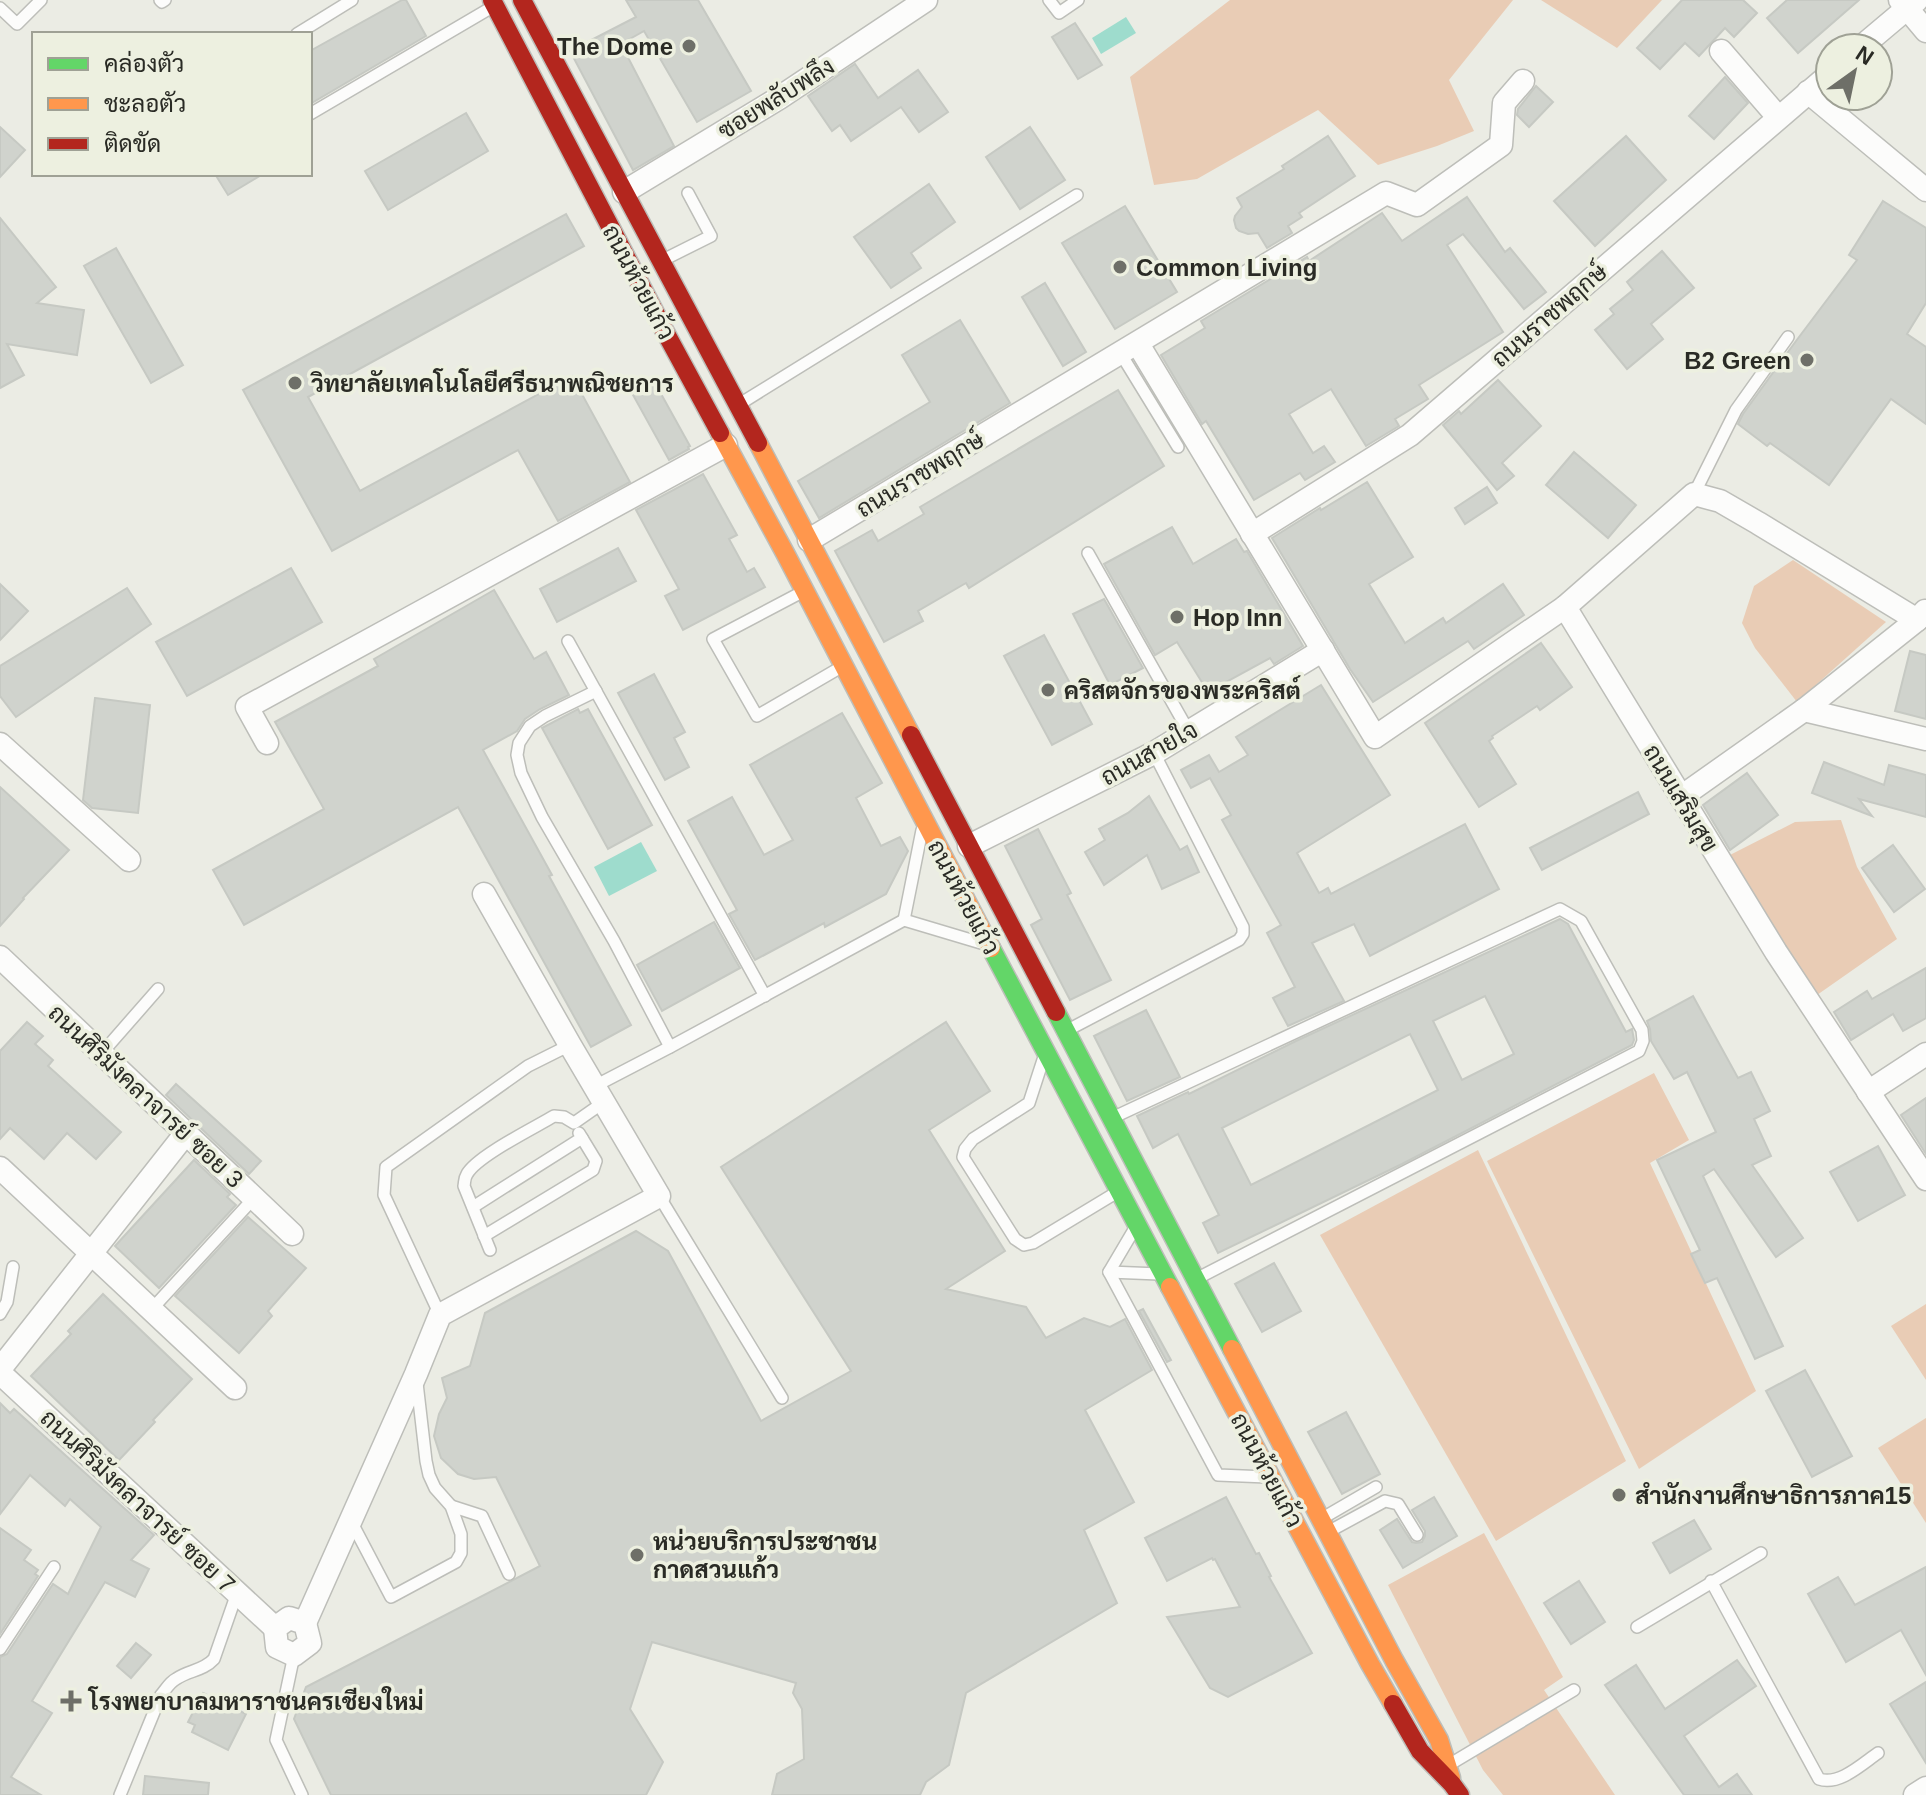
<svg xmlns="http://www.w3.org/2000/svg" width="1926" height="1795" viewBox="0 0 1926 1795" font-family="Helvetica,Sarabun,sans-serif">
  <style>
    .green { fill: #e9ccb5 }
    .water { fill: #9edccd }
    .building { fill: #d0d3cd; stroke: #c6c9c3; stroke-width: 2; fill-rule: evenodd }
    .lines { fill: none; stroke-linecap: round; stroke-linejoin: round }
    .lane-casing { stroke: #bdbeb9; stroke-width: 14 }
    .street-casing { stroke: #bdbeb9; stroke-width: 25 }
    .fast-casing { stroke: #bdbeb9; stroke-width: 21 }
    .slow-casing { stroke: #bdbeb9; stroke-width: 21 }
    .jam-casing { stroke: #bdbeb9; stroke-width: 21 }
    .lane { stroke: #fcfcfb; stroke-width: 11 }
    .street { stroke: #fcfcfb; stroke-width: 22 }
    .fast { stroke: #63d668; stroke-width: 18 }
    .slow { stroke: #ff974d; stroke-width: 18 }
    .jam { stroke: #b3261e; stroke-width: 18 }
    .poi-dot { fill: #6e6f68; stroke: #edf0e0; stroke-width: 3 }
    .labels { text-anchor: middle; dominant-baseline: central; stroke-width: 7; stroke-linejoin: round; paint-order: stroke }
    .poi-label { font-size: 24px; font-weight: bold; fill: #2a2b25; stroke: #edf0e0; text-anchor: start }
    .street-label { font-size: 24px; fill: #2a2b25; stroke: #edf0e0 }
  </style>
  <rect width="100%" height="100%" fill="#ebece4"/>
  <!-- green -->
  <g class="green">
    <polygon points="1230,0 1513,0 1449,80 1474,131 1437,146 1378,165 1318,110 1197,179 1154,185 1130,77"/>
    <polygon points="1541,0 1662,0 1617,48"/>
    <polygon points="1793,560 1886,622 1797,702 1755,648 1742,623 1754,586"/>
    <polygon points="1841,820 1857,867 1897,939 1817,995 1728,856 1795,822"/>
    <polygon points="1654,1073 1689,1140 1650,1163 1756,1391 1639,1469 1487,1161"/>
    <polygon points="1478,1150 1626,1461 1496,1541 1320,1235"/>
    <polygon points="1926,1304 1926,1380 1891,1326"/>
    <polygon points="1926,1418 1926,1523 1878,1448"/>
    <polygon points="1484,1533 1563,1677 1544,1690 1615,1795 1503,1795 1483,1770 1388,1585"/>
  </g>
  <!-- water -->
  <g class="water">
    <polygon points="1126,17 1136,33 1101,54 1092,38"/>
    <polygon points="641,842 657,871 609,896 594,867"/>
  </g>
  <!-- building -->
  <g class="building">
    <polygon points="402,0 406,0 426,36 310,104 310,51"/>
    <polygon points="626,0 698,0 751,91 697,122 644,31 621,44 674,146 633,170 570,51 636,17"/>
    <polygon points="1682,0 1743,0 1757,13 1734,37 1725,28 1699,56 1685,43 1660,69 1637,48"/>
    <polygon points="1787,0 1859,0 1798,53 1767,18"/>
    <polygon points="1075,23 1102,65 1078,79 1052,37"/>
    <polygon points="855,64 878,98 918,70 948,112 919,132 901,107 851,141 840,125 832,131 808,96"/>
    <polygon points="1725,77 1748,103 1714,139 1689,116"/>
    <polygon points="1536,86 1553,102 1529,127 1517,115 1518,109"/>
    <polygon points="466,113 488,151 388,210 365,171"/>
    <polygon points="0,127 25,150 0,177"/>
    <polygon points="1030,127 1065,180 1020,209 986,157"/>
    <polygon points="1328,136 1355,176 1299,213 1302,217 1288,226 1292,233 1267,248 1258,233 1248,234 1239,231 1236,228 1234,220 1235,216 1242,207 1237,198 1284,169 1282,166"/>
    <polygon points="1626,136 1666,180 1595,246 1554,201"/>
    <polygon points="215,174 263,174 228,195"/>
    <polygon points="929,184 955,222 911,253 921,268 891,288 854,237"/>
    <polygon points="1467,197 1505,252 1510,248 1546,292 1524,309 1463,234 1447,245 1503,332 1419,385 1428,399 1395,419 1399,426 1366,446 1331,389 1289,414 1313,453 1324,446 1335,462 1305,480 1300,473 1254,500 1206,421 1202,424 1161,355 1205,328 1201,321 1307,257 1309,261 1382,213 1402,241"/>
    <polygon points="1883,201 1926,228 1926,303 1907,334 1926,347 1926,424 1891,399 1829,485 1770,443 1767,446 1738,424 1743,414 1796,341 1857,260 1849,255"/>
    <polygon points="1125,206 1177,292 1115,329 1062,243"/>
    <polygon points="566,214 584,246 308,397 360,491 572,376 630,482 558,521 518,450 332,551 243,390"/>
    <polygon points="0,218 56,287 37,303 84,310 77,355 7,344 24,375 0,388"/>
    <polygon points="116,248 183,365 151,383 84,266"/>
    <polygon points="1662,251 1694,288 1651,324 1663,339 1627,369 1595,330 1614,314 1610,309 1633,290 1627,282"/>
    <polygon points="1045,283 1086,352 1063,366 1022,297"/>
    <polygon points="960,320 1010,403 819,518 798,481 930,402 902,355"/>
    <polygon points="1498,380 1541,426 1502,463 1514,476 1497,490 1443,425 1459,411 1461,414"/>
    <polygon points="655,383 690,446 688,447 689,449 669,460 633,395"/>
    <polygon points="1118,390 1164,466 969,588 966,583 918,611 923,621 884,642 835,551 872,530 878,541 924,514 920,507"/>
    <polygon points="1574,452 1636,505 1608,538 1546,485"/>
    <polygon points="703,474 737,535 729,539 747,572 754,568 765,587 683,630 665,596 679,589 636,510"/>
    <polygon points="1367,482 1413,557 1369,584 1405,643 1443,618 1446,623 1503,584 1524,615 1474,649 1468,641 1373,702 1350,669 1272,538 1320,508 1321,510"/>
    <polygon points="1487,487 1497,503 1465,524 1455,508"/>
    <polygon points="1172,527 1193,564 1236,539 1244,552 1247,551 1303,646 1274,664 1270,658 1208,692 1177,642 1155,655 1104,564"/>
    <polygon points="618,548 636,581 557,622 540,589"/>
    <polygon points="291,568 322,622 187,696 156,642"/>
    <polygon points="0,584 28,611 0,640"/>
    <polygon points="127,588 151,624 16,717 0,696 0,666"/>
    <polygon points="494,590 534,659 546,652 569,695 540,709 525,719 517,731 483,750 552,875 549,876 631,1025 591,1047 458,807 244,925 213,870 324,809 275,722 378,666 374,659"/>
    <polygon points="1104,599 1143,668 1110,685 1073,614"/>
    <polygon points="1044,635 1092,724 1052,745 1004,656"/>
    <polygon points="1541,643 1572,687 1540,710 1537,706 1492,736 1493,738 1489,741 1516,784 1479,807 1425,723"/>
    <polygon points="1910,651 1926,655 1926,719 1895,711"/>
    <polygon points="654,674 685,732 674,738 689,767 665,780 618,693"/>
    <polygon points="1321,685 1390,795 1297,853 1319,893 1328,888 1331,894 1465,824 1499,889 1370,956 1354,924 1312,943 1344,1001 1288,1026 1273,998 1295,987 1267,933 1281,925 1222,820 1231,815 1210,778 1191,788 1181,770 1209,755 1219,772 1248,755 1236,737"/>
    <polygon points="95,698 150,705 138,813 92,808 83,800"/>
    <polygon points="578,709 580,713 588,709 652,825 608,849 542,728"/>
    <polygon points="842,713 882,783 856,798 881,846 900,837 908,851 886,894 825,927 824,923 755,960 729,914 737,910 688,821 732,797 764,855 793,840 750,765"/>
    <polygon points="1824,762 1884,785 1889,765 1926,775 1926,817 1859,799 1872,816 1812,793"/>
    <polygon points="1747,773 1778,815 1730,850 1703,805"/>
    <polygon points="0,787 69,850 23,898 24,899 0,926"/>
    <polygon points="1638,792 1649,814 1542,870 1530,848"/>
    <polygon points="1149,796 1180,850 1187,846 1199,872 1162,889 1147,855 1104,885 1085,852 1105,840 1099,829 1128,813"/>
    <polygon points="1038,829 1071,893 1067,895 1111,980 1070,1000 1031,925 1042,919 1005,846"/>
    <polygon points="1893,845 1925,889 1894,912 1862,868"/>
    <path d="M1560,919L1568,924L1626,1032L1632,1029L1634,1040L1632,1045L1402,1164L1218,1253L1203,1223L1219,1215L1178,1134L1153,1148L1137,1116L1188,1092L1189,1094L1296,1041ZM1485,996L1514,1054L1462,1080L1433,1021ZM1410,1034L1438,1090L1251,1185L1222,1128Z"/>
    <polygon points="714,922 740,968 662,1011 637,965"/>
    <polygon points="1926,968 1926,1018 1903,1031 1893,1014 1851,1040 1834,1012 1867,991 1872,999"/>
    <polygon points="1693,996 1738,1078 1751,1072 1770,1111 1754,1119 1771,1156 1752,1165 1803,1238 1776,1257 1714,1169 1703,1176 1783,1346 1755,1359 1717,1278 1705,1283 1691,1254 1700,1250 1657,1160 1716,1132 1687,1072 1674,1079 1651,1041 1650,1029 1647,1021"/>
    <polygon points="1146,1010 1180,1077 1127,1101 1094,1036"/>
    <polygon points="27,1022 43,1036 35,1044 53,1060 48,1066 121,1132 96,1159 67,1133 44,1159 10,1128 0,1139 0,1051"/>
    <polygon points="946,1022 990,1091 929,1130 1005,1251 946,1289 1026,1307 1046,1338 1084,1318 1110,1327 1125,1319 1152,1370 1085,1410 1134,1502 1084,1530 1117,1603 966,1693 949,1765 926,1782 920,1795 772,1795 777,1774 804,1759 802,1709 793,1693 796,1683 652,1642 630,1709 663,1762 646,1795 331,1795 294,1719 306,1687 540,1566 496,1477 474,1479 458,1474 441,1458 434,1436 439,1414 447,1398 442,1378 470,1366 485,1313 636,1231 668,1251 761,1421 851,1371 721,1167"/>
    <polygon points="176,1084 261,1161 249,1174 166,1095"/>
    <polygon points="1926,1098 1926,1154 1901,1115"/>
    <polygon points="1878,1146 1905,1195 1858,1221 1830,1172"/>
    <polygon points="194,1160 230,1194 227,1197 236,1205 159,1288 115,1246"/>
    <polygon points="248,1217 306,1268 268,1311 272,1316 239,1353 175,1296"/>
    <polygon points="1274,1263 1301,1311 1262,1332 1235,1284"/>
    <polygon points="103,1294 192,1379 153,1420 155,1422 119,1460 31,1376 71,1334 68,1331"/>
    <polygon points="1143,1309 1171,1360 1167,1362 1139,1311"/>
    <polygon points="1805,1370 1852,1456 1812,1477 1766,1391"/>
    <polygon points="0,1403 10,1413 14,1409 154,1535 131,1560 149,1569 135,1597 105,1582 32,1701 52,1713 11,1777 41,1795 0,1795 0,1657 7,1654 53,1584 68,1594 101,1527 70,1499 65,1506 30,1475 0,1514"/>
    <polygon points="1346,1412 1380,1474 1342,1494 1308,1432"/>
    <polygon points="1226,1497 1256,1554 1259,1553 1271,1576 1269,1577 1312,1653 1228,1697 1210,1688 1167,1617 1240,1607 1215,1559 1213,1560 1212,1558 1167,1581 1145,1538"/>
    <polygon points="1434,1497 1457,1536 1403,1568 1380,1530 1397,1519 1412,1542 1416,1543 1422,1542 1425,1536 1425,1531 1412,1510"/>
    <polygon points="1694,1520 1711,1549 1670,1573 1653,1543"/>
    <polygon points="0,1528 31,1550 24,1560 38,1570 35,1574 38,1576 0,1634"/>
    <polygon points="1926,1567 1926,1675 1901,1630 1846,1662 1808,1594 1838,1577 1855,1605"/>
    <polygon points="1579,1581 1605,1622 1571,1644 1544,1603"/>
    <polygon points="136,1643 151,1655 131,1678 117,1666"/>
    <polygon points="1737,1660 1756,1686 1684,1736 1719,1787 1737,1774 1752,1795 1684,1795 1605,1685 1636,1665 1665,1709"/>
    <polygon points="1926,1682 1926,1763 1890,1704"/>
    <polygon points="203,1693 246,1714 228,1750 192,1732 195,1725 188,1722"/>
    <polygon points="145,1776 209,1783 208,1795 143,1795"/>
  </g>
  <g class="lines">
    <defs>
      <g id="lane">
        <polyline points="160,0 162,2 165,0"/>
        <polyline points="1049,0 1059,13 1078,0"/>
        <polyline points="0,8 17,24 41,0"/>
        <polyline points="297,34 352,0"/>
        <polyline points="310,114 494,6"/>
        <polyline points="661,261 711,236 688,193"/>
        <polyline points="1121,354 1178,447"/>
        <polyline points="738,405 1077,195"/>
        <polyline points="1694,494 1736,410 1788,337"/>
        <polyline points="1088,553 1189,732"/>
        <polyline points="804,591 713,639 757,716 843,666"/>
        <polyline points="568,641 765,996"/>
        <polyline points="596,691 545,716 530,726 519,743 517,755 521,773 542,817 614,941 670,1047"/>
        <polyline points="904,920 922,830"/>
        <polyline points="1066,1031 1239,940 1243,934 1243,927 1154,753"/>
        <polyline points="102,1053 158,989"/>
        <polyline points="1043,1060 1029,1103 973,1139 965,1149 963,1157 1015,1239 1024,1245 1033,1243 1119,1191"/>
        <polyline points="595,1086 670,1047 904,920 981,943"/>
        <polyline points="1112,1118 1560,909 1581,921 1642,1030 1643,1041 1639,1051 1196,1279"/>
        <polyline points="659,1196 782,1398"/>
        <polyline points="473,1207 582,1138 579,1133"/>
        <polyline points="1135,1228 1109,1272 1218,1475 1267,1477"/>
        <polyline points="484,1236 593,1170 596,1161 582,1138"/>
        <path d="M490,1250L464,1186C465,1181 464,1179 467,1174C477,1156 534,1128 554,1116L564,1117L574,1123L604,1102"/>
        <polyline points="1109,1272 1159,1274"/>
        <polyline points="151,1310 254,1198"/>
        <polyline points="0,1314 7,1302 13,1267"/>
        <polyline points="440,1315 384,1195 386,1167 528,1066 570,1045"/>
        <polyline points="451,1506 482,1516 509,1574"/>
        <polyline points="1321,1519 1376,1487"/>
        <polyline points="351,1521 391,1597 456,1562 461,1553 461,1534 451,1506 435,1488 429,1475 426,1461 417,1383"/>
        <polyline points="1328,1532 1385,1501 1398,1504 1417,1535"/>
        <path d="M1711,1581L1819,1779C1839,1786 1862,1764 1878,1753"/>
        <polyline points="1637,1627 1761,1553"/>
        <polyline points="0,1649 54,1567"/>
        <polyline points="294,1655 276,1740 302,1795"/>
        <polyline points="1447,1766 1574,1690"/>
        <path d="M120,1795L161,1695C166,1689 170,1682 176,1679C189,1670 203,1671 214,1659L237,1593"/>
      </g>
      <g id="street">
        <polyline points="1900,0 1926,31"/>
        <polyline points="1860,48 1917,0"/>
        <polyline points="1721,51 1778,117"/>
        <polyline points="1808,92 1926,190"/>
        <polyline points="624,192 779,98 926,0"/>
        <polyline points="1138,344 1375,737 1565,607 1694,494 1720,501 1758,523 1917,620"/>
        <polyline points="1252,534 1410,435 1830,74"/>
        <polyline points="809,540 1386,193 1417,205 1501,145 1504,103 1523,81"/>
        <polyline points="1565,607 1776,952 1926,1179"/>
        <polyline points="1804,710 1926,739"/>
        <polyline points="267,743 247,707 726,445"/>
        <polyline points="0,744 129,860"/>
        <polyline points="1681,797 1804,710 1917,620 1925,611"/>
        <polyline points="969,846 1154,753 1323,650"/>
        <polyline points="0,957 292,1234"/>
        <polyline points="1868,1092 1926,1054"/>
        <polyline points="0,1168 235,1388"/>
        <polyline points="0,1369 186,1133"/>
        <polyline points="0,1373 275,1628"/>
        <polygon points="289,1618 305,1623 310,1643 294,1655 277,1647 275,1628"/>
        <polyline points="305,1623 416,1374 440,1315 659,1196 570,1045 484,894"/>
        <polyline points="1915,1795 1926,1788"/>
      </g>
      <g id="fast">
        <polyline points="991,948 1170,1287"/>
        <polyline points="1056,1012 1232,1349"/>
      </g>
      <g id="slow">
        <polyline points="720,433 785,553 991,948"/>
        <polyline points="758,443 911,735"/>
        <polyline points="1170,1287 1370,1664 1393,1704"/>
        <polyline points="1232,1349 1394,1660 1439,1740 1451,1778"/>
      </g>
      <g id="jam">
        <polyline points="492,0 663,328 720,433"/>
        <polyline points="522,0 758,443"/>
        <polyline points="911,735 1056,1012"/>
        <polyline points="1393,1704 1420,1751 1452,1784 1460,1795"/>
      </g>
    </defs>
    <!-- lane casing -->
    <use href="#lane" class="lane-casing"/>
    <!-- street casing -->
    <use href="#street" class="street-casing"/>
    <!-- fast casing -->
    <use href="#fast" class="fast-casing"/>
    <!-- slow casing -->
    <use href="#slow" class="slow-casing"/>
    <!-- jam casing -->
    <use href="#jam" class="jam-casing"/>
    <!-- lane -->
    <use href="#lane" class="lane"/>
    <!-- street -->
    <use href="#street" class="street"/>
    <!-- fast -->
    <use href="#fast" class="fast"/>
    <!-- slow -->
    <use href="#slow" class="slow"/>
    <!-- jam -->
    <use href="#jam" class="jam"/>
  </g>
  <!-- markers -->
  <g class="poi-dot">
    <circle cx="689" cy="46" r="8"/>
    <circle cx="1120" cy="267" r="8"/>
    <circle cx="1807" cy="360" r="8"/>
    <circle cx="295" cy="383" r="8"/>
    <circle cx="1177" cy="617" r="8"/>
    <circle cx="1048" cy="690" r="8"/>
    <circle cx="1619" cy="1495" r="8"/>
    <circle cx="637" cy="1555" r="8"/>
    <path d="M67 1689h8v8h8v8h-8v8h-8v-8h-8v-8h8z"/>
  </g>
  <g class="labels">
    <!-- poi labels -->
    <g class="poi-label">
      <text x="673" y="46" text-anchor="end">The Dome</text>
      <text x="1136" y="267">Common Living</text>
      <text x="1791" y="360" text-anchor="end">B2 Green</text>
      <text x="311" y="383">วิทยาลัยเทคโนโลยีศรีธนาพณิชยการ</text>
      <text x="1193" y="617">Hop Inn</text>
      <text x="1064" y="690">คริสตจักรของพระคริสต์</text>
      <text x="1635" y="1495">สำนักงานศึกษาธิการภาค15</text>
      <text x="653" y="1541">หน่วยบริการประชาชน<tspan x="653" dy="28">กาดสวนแก้ว</tspan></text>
      <text x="89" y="1701">โรงพยาบาลมหาราชนครเชียงใหม่</text>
    </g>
    <!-- street labels -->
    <g class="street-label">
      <text transform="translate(776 98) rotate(-32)">ซอยพลับพลึง</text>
      <text transform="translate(639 282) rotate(62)">ถนนห้วยแก้ว</text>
      <text transform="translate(1549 315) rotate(-41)">ถนนราชพฤกษ์</text>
      <text transform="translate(920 474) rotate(-31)">ถนนราชพฤกษ์</text>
      <text transform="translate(1149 753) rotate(-29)">ถนนสายใจ</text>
      <text transform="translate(1681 798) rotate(59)">ถนนเสริมสุข</text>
      <text transform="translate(964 897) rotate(62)">ถนนห้วยแก้ว</text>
      <text transform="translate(146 1096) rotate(43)">ถนนศิริมังคลาจารย์ ซอย 3</text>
      <text transform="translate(1267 1470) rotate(62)">ถนนห้วยแก้ว</text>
      <text transform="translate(138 1501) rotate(43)">ถนนศิริมังคลาจารย์ ซอย 7</text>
    </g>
  </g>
  <!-- legend -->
  <rect x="32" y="32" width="280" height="144" fill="#edf0e0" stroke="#9fa195" stroke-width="2"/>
  <rect x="48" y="58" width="40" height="12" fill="#63d668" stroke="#9fa195" stroke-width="2"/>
  <text x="104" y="72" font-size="24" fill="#2a2b25">คล่องตัว</text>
  <rect x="48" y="98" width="40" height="12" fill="#ff974d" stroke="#9fa195" stroke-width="2"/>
  <text x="104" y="112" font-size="24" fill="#2a2b25">ชะลอตัว</text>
  <rect x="48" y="138" width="40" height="12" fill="#b3261e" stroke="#9fa195" stroke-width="2"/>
  <text x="104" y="152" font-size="24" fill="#2a2b25">ติดขัด</text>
  <!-- north arrow -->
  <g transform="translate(1854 72) rotate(33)"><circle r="38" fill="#edf0e0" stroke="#9fa195" stroke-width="2"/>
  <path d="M0-6L14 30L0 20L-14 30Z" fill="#6e6f68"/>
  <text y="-12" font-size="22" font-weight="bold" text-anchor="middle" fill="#2a2b25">N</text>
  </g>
</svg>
